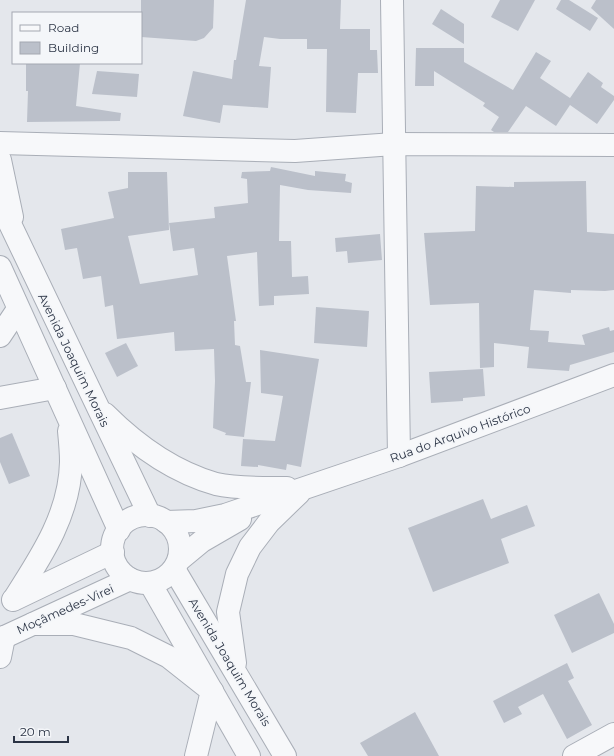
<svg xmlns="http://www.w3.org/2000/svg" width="614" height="756" viewBox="0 0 614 756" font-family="Montserrat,sans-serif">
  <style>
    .building { fill: #bbc0ca }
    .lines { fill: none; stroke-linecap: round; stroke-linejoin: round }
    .minor-casing { stroke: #a9aeb7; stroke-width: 24 }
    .minor { stroke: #f7f8fa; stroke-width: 22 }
    .labels { text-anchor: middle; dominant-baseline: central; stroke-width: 3.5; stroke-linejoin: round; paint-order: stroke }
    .street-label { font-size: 12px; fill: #2b3445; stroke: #f4f6f9 }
  </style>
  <rect width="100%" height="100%" fill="#e4e7ec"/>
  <!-- building -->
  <g class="building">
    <polygon points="141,0 214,0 213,28 204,38 196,41 141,37"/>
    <polygon points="246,0 341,0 340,29 370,29 370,50 377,50 378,73 358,73 356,113 326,112 327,49 307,49 307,39 280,39 264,37 259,66 271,67 268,108 223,105 220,123 183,116 193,71 232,79 234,60 236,60"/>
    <polygon points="500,0 535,0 518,31 491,17"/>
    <polygon points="561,0 569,0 598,18 590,31 556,9"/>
    <polygon points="596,0 614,0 614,29 591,8"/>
    <polygon points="441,9 464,24 464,44 432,24"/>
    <polygon points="416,48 464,48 464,62 513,90 536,52 551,61 540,78 570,98 588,72 603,83 601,87 614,96 614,100 597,124 570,105 556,126 526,106 508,132 494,132 491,130 499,117 483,106 485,103 434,71 434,86 415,86"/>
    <polygon points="26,63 80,63 76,106 121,113 120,121 27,122 28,91 26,91"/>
    <polygon points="97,71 139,74 137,97 92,94"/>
    <polygon points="271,167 315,176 315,171 346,174 345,181 352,183 351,193 308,190 280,185 279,241 291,241 292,277 308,276 309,294 274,296 274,305 259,306 257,252 227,256 236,321 234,321 235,345 240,346 246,382 251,382 244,437 225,435 226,433 213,428 215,381 214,349 175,351 174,332 117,339 113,305 105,307 101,276 83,279 77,248 65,250 61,229 114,218 108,192 128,188 128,172 167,172 169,230 128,236 140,284 198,275 194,248 173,251 169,223 215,218 214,207 248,203 247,179 241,178 242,172 270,171"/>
    <polygon points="586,181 587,232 614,234 614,290 605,291 571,290 571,293 534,290 530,330 549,331 548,342 585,345 582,335 609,327 610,331 614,330 614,352 570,365 569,371 527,368 529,347 494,343 494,367 480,368 479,303 430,305 424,233 475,231 476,186 514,187 514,182"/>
    <polygon points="380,234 382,260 348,263 347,251 336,252 335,238"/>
    <polygon points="316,307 369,311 367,347 314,343"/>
    <polygon points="126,343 138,366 117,377 105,353"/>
    <polygon points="260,350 319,359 301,467 287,464 286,470 258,465 258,467 241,466 243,439 275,441 283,396 261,393"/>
    <polygon points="483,369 485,396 463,398 463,401 431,403 429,372"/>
    <polygon points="12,433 30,476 9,484 0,462 0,438"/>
    <polygon points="483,499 491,519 527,505 535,526 501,539 509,563 433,592 408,528"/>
    <polygon points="599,593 614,624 614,633 572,653 554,615"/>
    <polygon points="567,663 574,678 568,681 592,725 567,739 543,694 518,707 522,714 504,723 493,701"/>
    <polygon points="415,712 439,756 368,756 360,743"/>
  </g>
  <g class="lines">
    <defs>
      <g id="minor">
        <polyline points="392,0 399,456"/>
        <polyline points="0,143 295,151 394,144 614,145"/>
        <polyline points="0,160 12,217"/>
        <polyline points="0,203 150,516"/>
        <polyline points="0,267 119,530"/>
        <polyline points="0,336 18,309"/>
        <polyline points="0,398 55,388"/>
        <path d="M105,414C136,445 174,472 216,484C237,489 266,488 287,488"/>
        <circle cx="146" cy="549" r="34"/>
        <polyline points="166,522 196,521 225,515 399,456 614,375"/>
        <polyline points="179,560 202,541 240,519"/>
        <polyline points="174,569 285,756"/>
        <polyline points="150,583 249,756"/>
        <path d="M14,599C41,557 70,514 71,462C71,451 70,441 69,431"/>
        <polyline points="13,600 113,552"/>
        <polyline points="33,624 74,624 131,638 169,657 212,691 196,756"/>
        <polyline points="0,639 130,579"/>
        <polyline points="0,657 4,637"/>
        <polyline points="235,663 228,612 237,574 250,547 269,522 299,493"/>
        <polyline points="574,756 614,734"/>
      </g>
    </defs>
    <!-- minor casing -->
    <use href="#minor" class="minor-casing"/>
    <!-- minor -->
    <use href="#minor" class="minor"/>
  </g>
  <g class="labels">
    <!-- street labels -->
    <g class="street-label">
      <text transform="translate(74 360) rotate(64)">Avenida Joaquim Morais</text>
      <text transform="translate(460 433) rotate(-20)">Rua do Arquivo Histórico</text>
      <text transform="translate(65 609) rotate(-24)">Moçâmedes-Virei</text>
      <text transform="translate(230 662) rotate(59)">Avenida Joaquim Morais</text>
    </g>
  </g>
  <!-- legend -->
  <rect x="12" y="12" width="130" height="52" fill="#f4f6f9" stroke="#a4a8b1"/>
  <rect x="20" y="25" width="20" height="6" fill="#f7f8fa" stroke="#a4a8b1"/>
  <text x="48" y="32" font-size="12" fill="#2b3445">Road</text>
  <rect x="20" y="42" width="20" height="12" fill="#bbc0ca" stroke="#a4a8b1"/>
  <text x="48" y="52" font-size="12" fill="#2b3445">Building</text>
  <!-- scale -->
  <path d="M14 736v6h54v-6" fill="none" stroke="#2b3445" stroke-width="2"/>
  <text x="20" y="736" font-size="12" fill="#2b3445" stroke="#f4f6f9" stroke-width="3" paint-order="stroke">20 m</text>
</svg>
